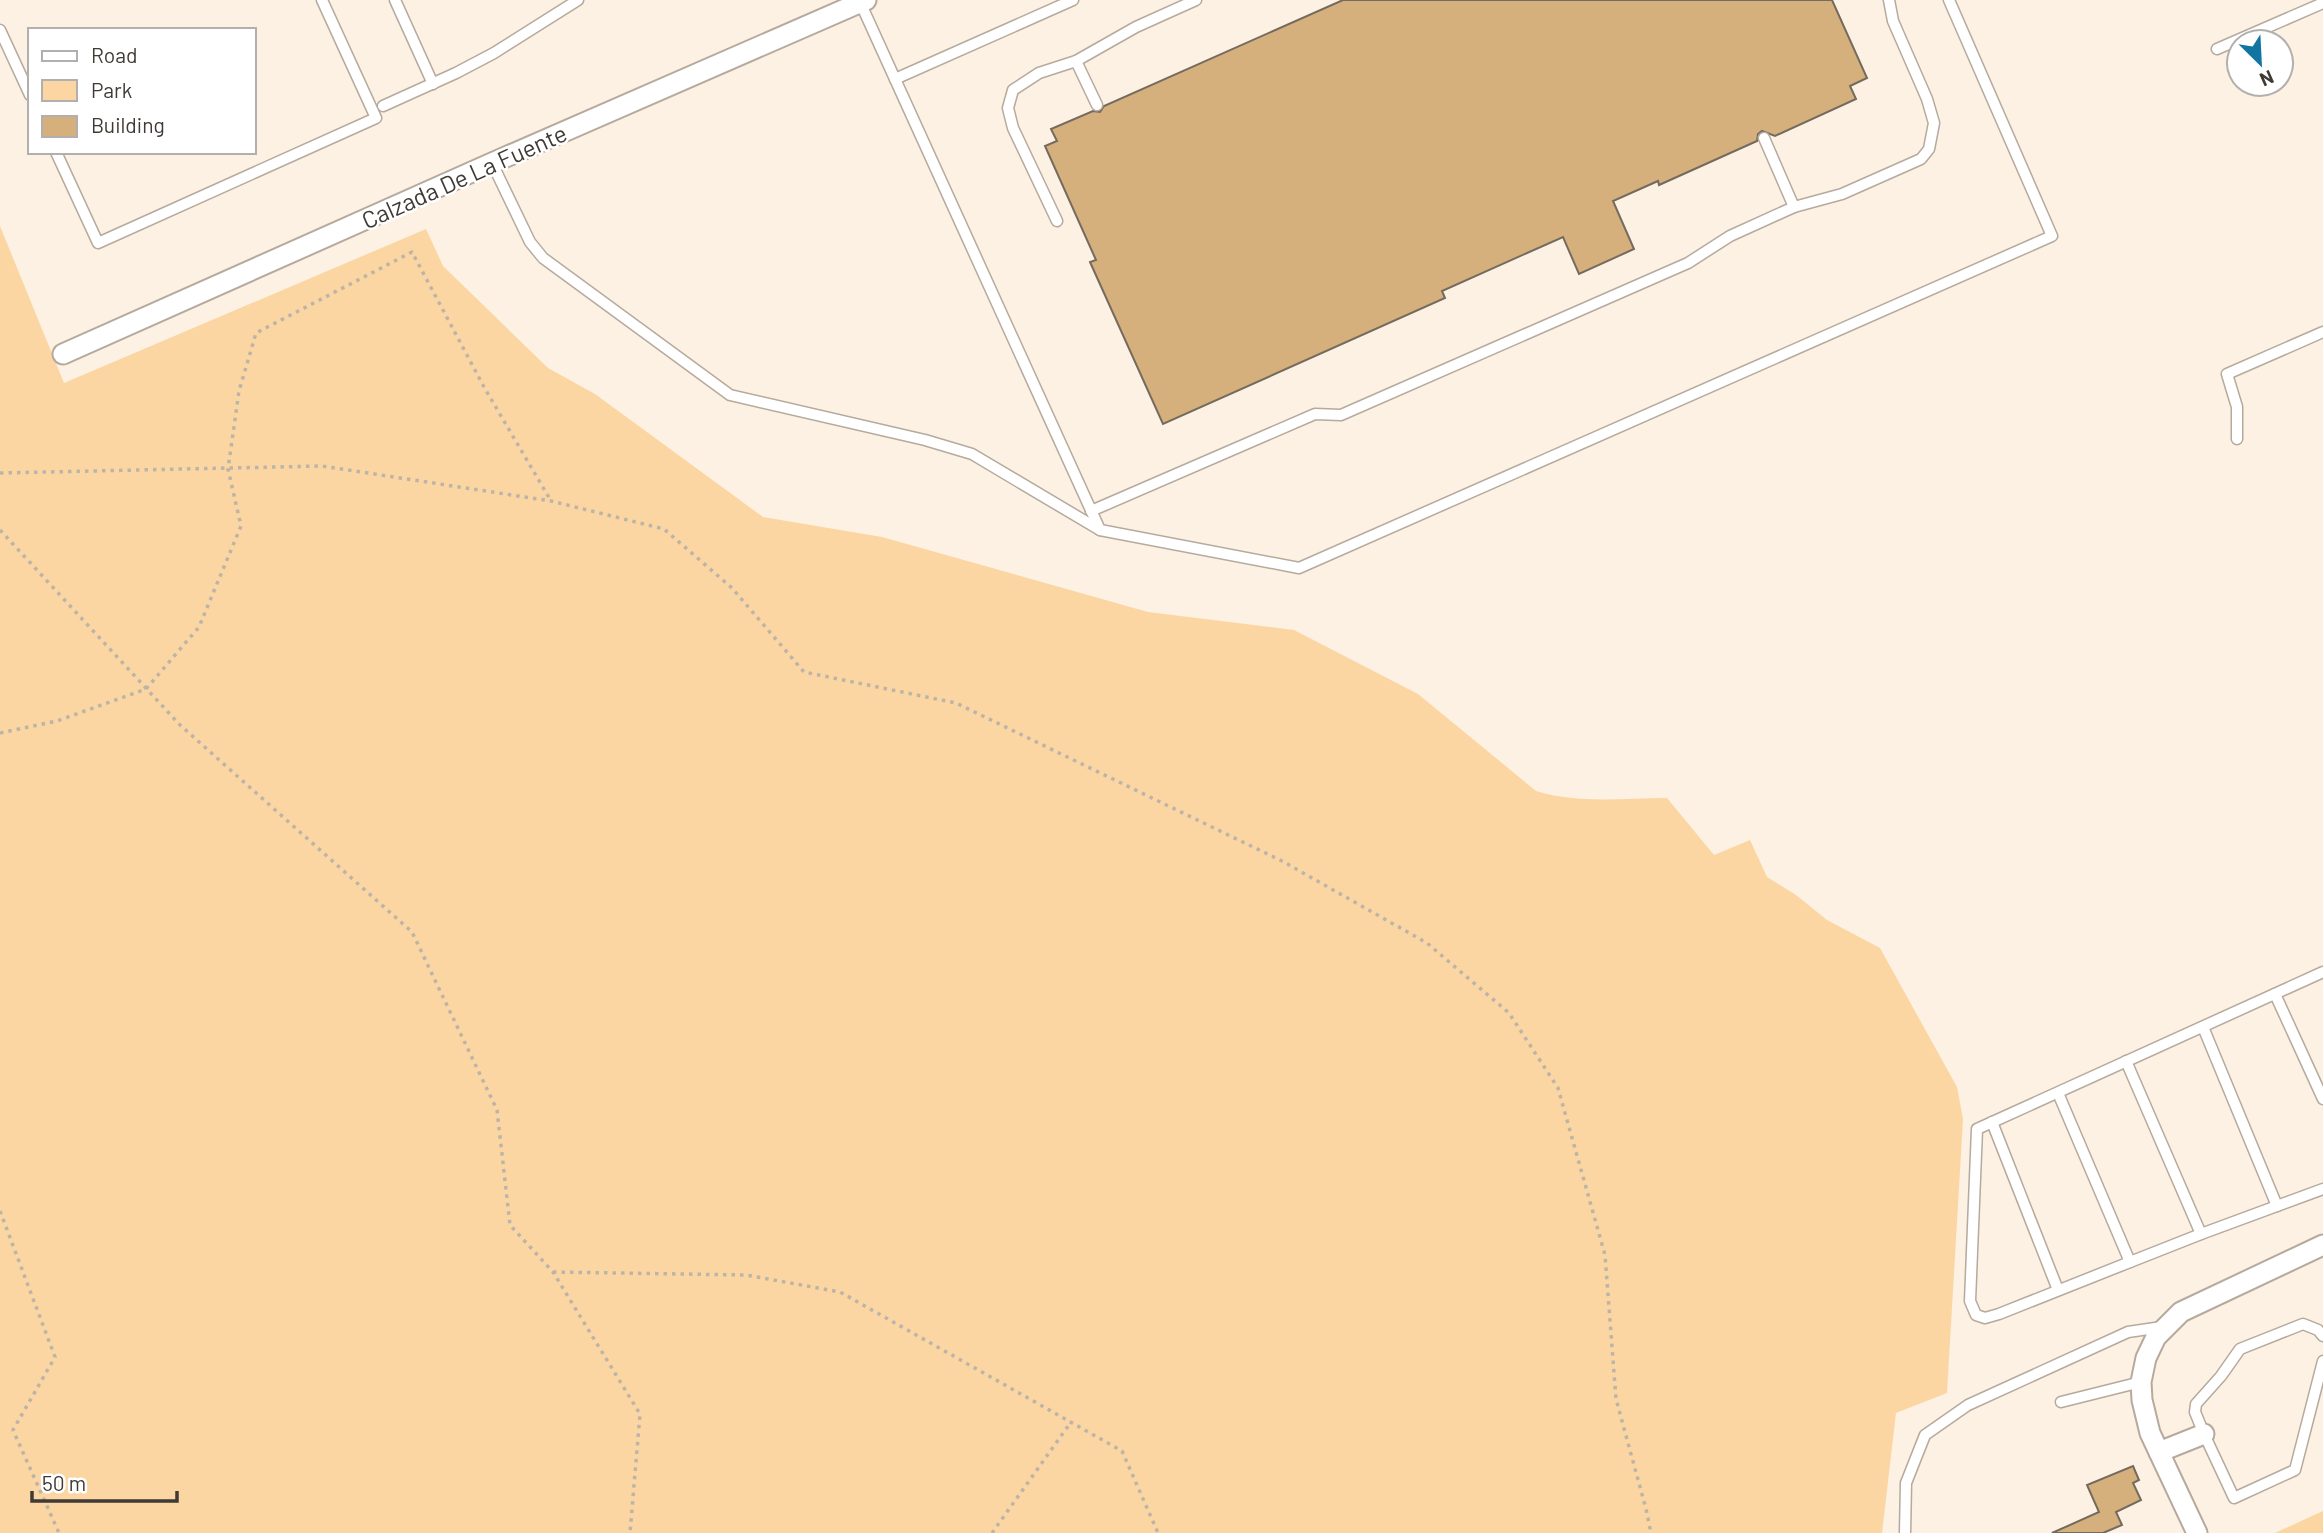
<svg xmlns="http://www.w3.org/2000/svg" width="2323" height="1533" viewBox="0 0 2323 1533" font-family="Barlow,sans-serif">
  <style>
    .green { fill: #fcd6a2 }
    .building { fill: #d5b07c; stroke: #746b5e; stroke-width: 2 }
    .lines { fill: none; stroke-linecap: round; stroke-linejoin: round }
    .lane-casing { stroke: #b5aa9d; stroke-width: 13 }
    .street-casing { stroke: #b5aa9d; stroke-width: 23 }
    .path { stroke: #bdb4a8; stroke-width: 3.5; stroke-dasharray: 3.5 5; stroke-linecap: butt }
    .lane { stroke: #fff; stroke-width: 10 }
    .street { stroke: #fff; stroke-width: 19 }
    .labels { text-anchor: middle; dominant-baseline: central; stroke-width: 5; stroke-linejoin: round; paint-order: stroke }
    .street-label { font-size: 24px; fill: #3f3a35; stroke: #fff }
  </style>
  <rect width="100%" height="100%" fill="#fcf1e2"/>
  <!-- green -->
  <g class="green">
    <path d="M0,226L64,383L426,229L443,266L548,368L595,394L763,517L882,537L1148,612L1294,630L1418,694L1536,791C1578,804 1623,798 1667,798L1714,855L1750,840L1767,877L1796,895L1827,920L1880,948L1957,1087L1963,1119L1947,1393L1896,1413L1882,1533H0Z"/>
    <polygon points="2323,1511 2323,1533 2275,1533"/>
  </g>
  <!-- building -->
  <g class="building">
    <polygon points="1343,0 1832,0 1867,78 1850,86 1856,99 1775,136 1762,131 1758,134 1757,141 1659,185 1658,181 1613,201 1634,249 1579,274 1563,237 1442,291 1445,298 1163,424 1090,262 1096,260 1045,146 1057,141 1051,129 1093,111 1100,112 1104,106"/>
    <polygon points="2133,1466 2139,1480 2133,1483 2141,1500 2116,1512 2122,1525 2103,1533 2052,1533 2099,1512 2087,1485"/>
  </g>
  <g class="lines">
    <defs>
      <g id="lane">
        <polyline points="395,0 433,84"/>
        <polyline points="860,2 1100,530"/>
        <polyline points="0,30 30,95"/>
        <polyline points="2217,49 2323,3"/>
        <polyline points="1076,61 1097,105"/>
        <polyline points="895,79 1073,0"/>
        <polyline points="383,106 456,73 494,53 578,0"/>
        <polyline points="1764,138 1794,207"/>
        <polyline points="56,152 98,243 376,118 322,0"/>
        <polyline points="492,163 530,242 543,258 730,395 925,440 972,454 1100,530 1299,568 2052,236 1949,0"/>
        <polyline points="1057,221 1013,128 1008,108 1013,90 1039,73 1076,61 1136,27 1196,0"/>
        <polyline points="2237,439 2237,407 2227,374 2323,332"/>
        <polyline points="1091,511 1315,414 1341,415 1688,263 1730,236 1794,207 1842,194 1921,159 1929,149 1934,123 1927,99 1893,21 1889,0"/>
        <polyline points="2275,994 2323,1099"/>
        <polyline points="2203,1027 2277,1206"/>
        <polyline points="2126,1061 2201,1234 2323,1189"/>
        <polyline points="2058,1093 2130,1262 2201,1234"/>
        <polyline points="1992,1122 2058,1290"/>
        <polyline points="2130,1262 1999,1314 1985,1318 1976,1315 1970,1301 1977,1129 2323,972"/>
        <polyline points="2323,1336 2318,1330 2303,1324 2240,1349 2221,1376 2196,1404 2195,1412 2204,1434 2234,1498 2295,1470 2323,1361"/>
        <polyline points="2061,1402 2141,1382"/>
        <polyline points="1905,1533 1906,1483 1925,1435 1968,1405 2128,1332 2162,1327"/>
      </g>
      <g id="street">
        <polyline points="63,354 492,163 866,0"/>
        <polyline points="2159,1452 2204,1434"/>
        <polyline points="2197,1533 2150,1433 2142,1400 2141,1382 2146,1358 2156,1337 2181,1312 2323,1245"/>
      </g>
    </defs>
    <!-- lane casing -->
    <use href="#lane" class="lane-casing"/>
    <!-- street casing -->
    <use href="#street" class="street-casing"/>
    <!-- path -->
    <g class="path">
      <polyline points="0,473 322,466 551,501 664,529 732,588 804,672 956,703 1282,861 1427,943 1509,1013 1558,1088 1605,1255 1616,1399 1646,1509 1651,1533"/>
      <polyline points="0,530 180,725 412,932 497,1110 510,1225 553,1272 640,1414 630,1533"/>
      <polyline points="0,733 57,721 146,689 199,627 241,526 228,469 239,391 256,333 412,252 484,387 551,501"/>
      <polyline points="0,1211 55,1357 13,1430 59,1533"/>
      <polyline points="553,1272 746,1275 840,1292 1122,1451 1158,1533"/>
      <polyline points="992,1533 1071,1422"/>
    </g>
    <!-- lane -->
    <use href="#lane" class="lane"/>
    <!-- street -->
    <use href="#street" class="street"/>
  </g>
  <g class="labels">
    <!-- street labels -->
    <g class="street-label">
      <text transform="translate(464 176) rotate(-24)">Calzada De La Fuente</text>
    </g>
  </g>
  <!-- legend -->
  <rect x="28" y="28" width="228" height="126" fill="#ffffff" stroke="#b2b0ae" stroke-width="2"/>
  <rect x="42" y="51" width="35" height="10" fill="#ffffff" stroke="#b2b0ae" stroke-width="2"/>
  <text x="91" y="63" font-size="21" fill="#3f3a35">Road</text>
  <rect x="42" y="80" width="35" height="21" fill="#fcd6a2" stroke="#b2b0ae" stroke-width="2"/>
  <text x="91" y="98" font-size="21" fill="#3f3a35">Park</text>
  <rect x="42" y="116" width="35" height="21" fill="#d5b07c" stroke="#b2b0ae" stroke-width="2"/>
  <text x="91" y="133" font-size="21" fill="#3f3a35">Building</text>
  <!-- north arrow -->
  <g transform="translate(2260 63) rotate(156)"><circle r="33" fill="#ffffff" stroke="#b2b0ae" stroke-width="2"/>
  <path d="M0-5L12 26L0 18L-12 26Z" fill="#1274a1"/>
  <text y="-10" font-size="19" font-weight="bold" text-anchor="middle" fill="#3f3a35">N</text>
  </g>
  <!-- scale -->
  <path d="M32 1491v10h145v-10" fill="none" stroke="#3f3a35" stroke-width="3.5"/>
  <text x="42" y="1491" font-size="21" fill="#3f3a35" stroke="#ffffff" stroke-width="5" paint-order="stroke">50 m</text>
</svg>
